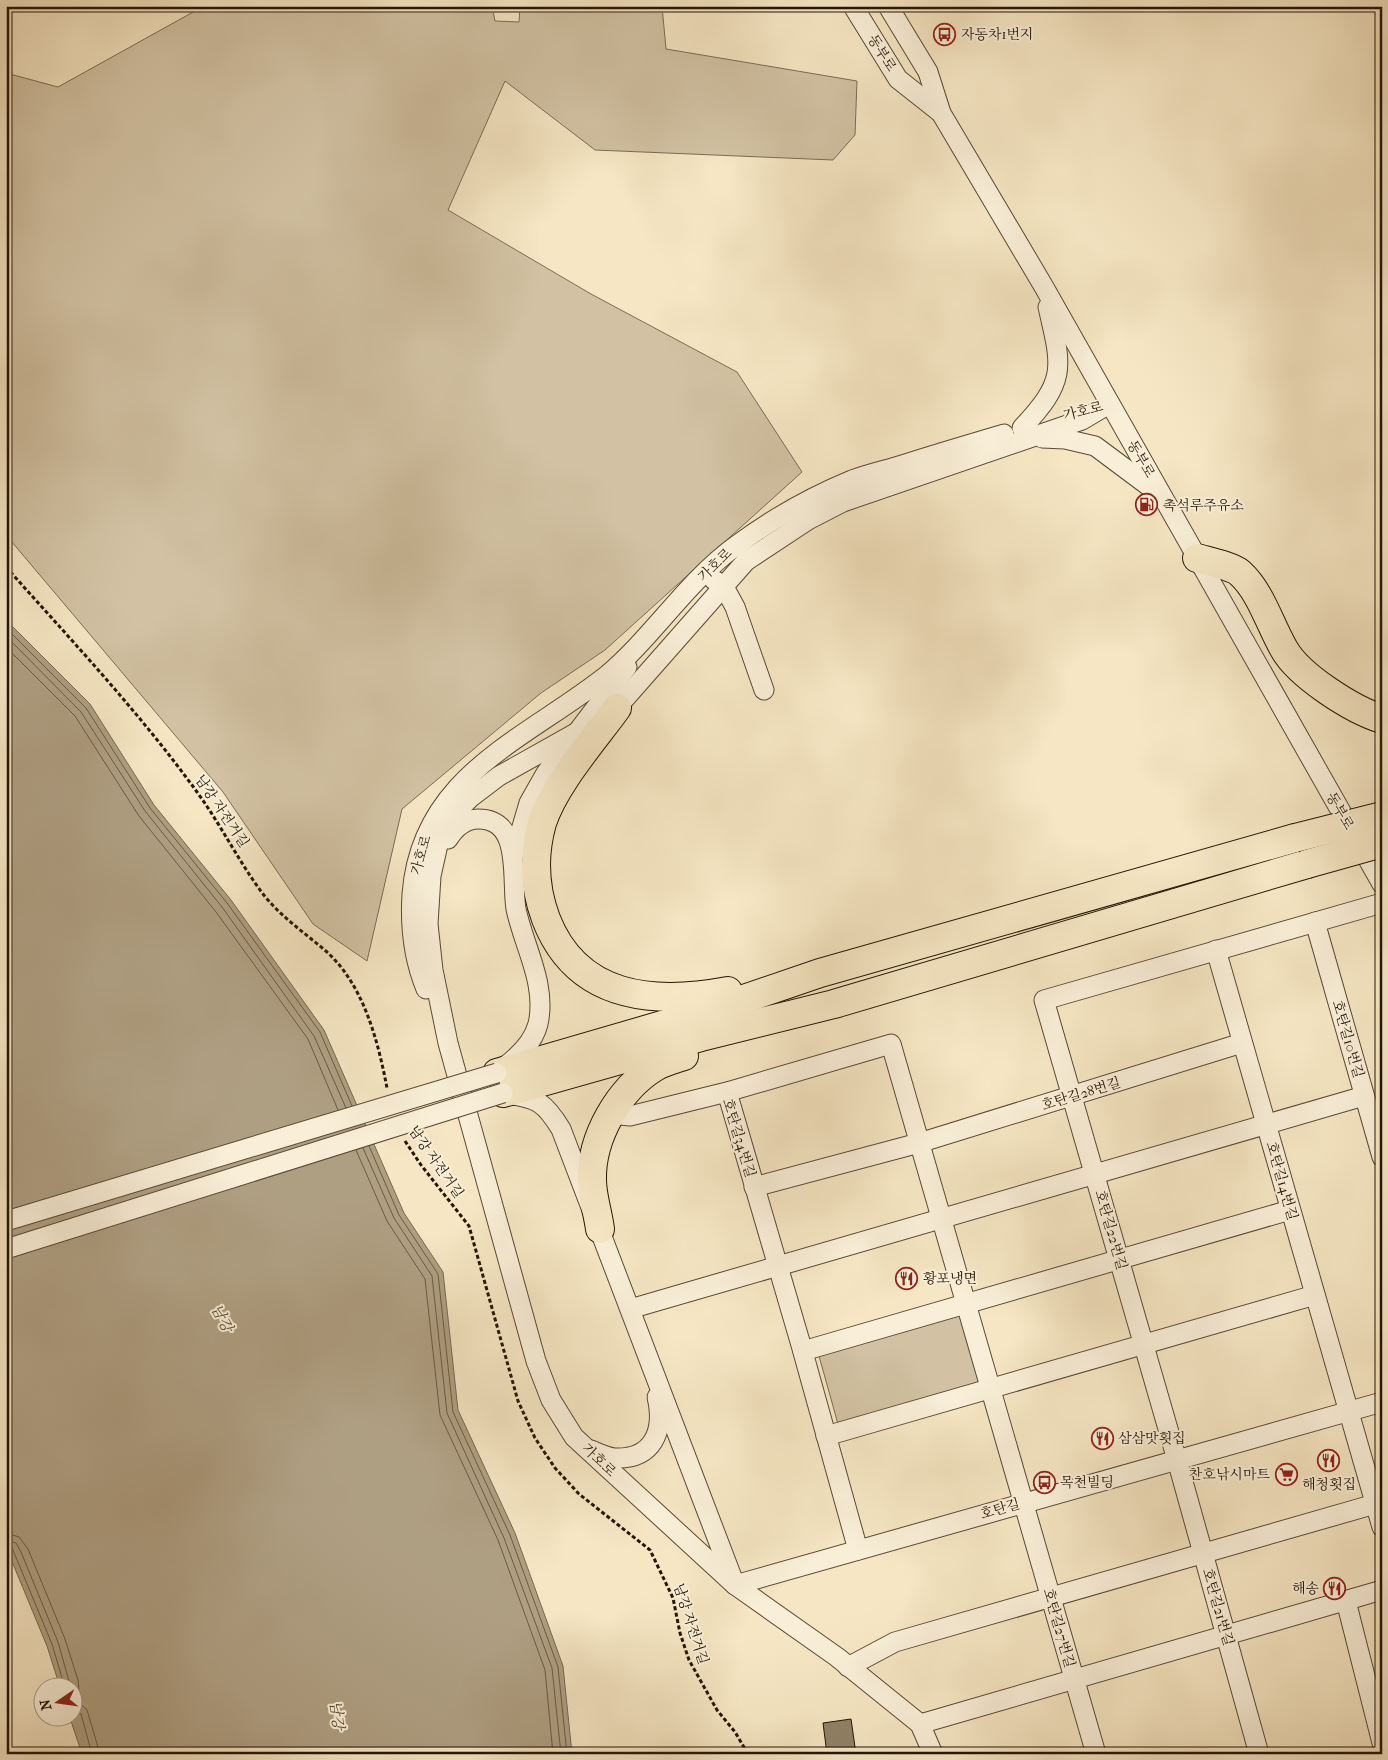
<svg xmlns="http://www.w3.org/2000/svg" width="1388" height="1760" viewBox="0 0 1388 1760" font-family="'IM FELL French Canon','Noto Serif KR',serif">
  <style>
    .green { fill: #d2c2a3; stroke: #7b6c54 }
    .water { fill: #af9f82; stroke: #776850 }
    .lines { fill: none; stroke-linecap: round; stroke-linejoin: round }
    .shore { stroke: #6a5a44; stroke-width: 1 }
    .building { fill: #918268; stroke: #241505 }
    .minor-casing { stroke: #584934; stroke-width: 21 }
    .highway-casing { stroke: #241505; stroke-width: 30 }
    .path { stroke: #241505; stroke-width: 3; stroke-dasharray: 4 2.5; stroke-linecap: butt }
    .minor { stroke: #f9efd8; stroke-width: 19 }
    .highway { stroke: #f6e6c3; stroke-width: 28 }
    .minor-bridge-casing { stroke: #584934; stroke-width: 21; stroke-linecap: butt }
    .highway-bridge-casing { stroke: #241505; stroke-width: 30; stroke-linecap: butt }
    .minor-bridge { stroke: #f9efd8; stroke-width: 19 }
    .highway-bridge { stroke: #f6e6c3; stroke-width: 28 }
    .labels { text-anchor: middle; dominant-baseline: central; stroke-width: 4; stroke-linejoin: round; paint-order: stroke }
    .poi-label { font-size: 14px; fill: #241505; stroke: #f9efd8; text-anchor: start }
    .street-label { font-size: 14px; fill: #241505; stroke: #f9efd8 }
    .water-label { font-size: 15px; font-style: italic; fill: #5c4c37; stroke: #f9efd8 }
  </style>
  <rect width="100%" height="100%" fill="#f6e6c3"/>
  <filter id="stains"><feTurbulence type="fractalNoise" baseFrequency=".004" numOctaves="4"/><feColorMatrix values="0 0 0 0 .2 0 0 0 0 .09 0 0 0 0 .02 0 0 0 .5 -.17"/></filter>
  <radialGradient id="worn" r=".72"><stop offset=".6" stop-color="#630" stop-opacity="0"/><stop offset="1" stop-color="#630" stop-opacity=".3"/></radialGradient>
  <!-- green -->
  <g class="green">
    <polygon points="204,6 492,6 495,21 519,22 520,6 662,6 666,49 857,81 855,135 833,160 595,150 505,81 448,210 591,294 737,372 802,472 605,650 541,693 402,809 367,961 313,924 223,792 6,535 6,73 58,87"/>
    <polygon points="962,1314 982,1383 838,1424 819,1356"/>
  </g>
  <!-- water -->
  <polygon class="water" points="6,620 90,704 154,805 231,900 324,1030 404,1213 443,1272 458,1410 515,1533 563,1666 572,1754 82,1754 70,1718 72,1718 72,1688 60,1687 47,1646 6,1547"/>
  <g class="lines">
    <!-- shore -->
    <g class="shore">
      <polyline points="6,628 86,708 150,808 227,903 320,1032 352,1106"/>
      <polyline points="6,636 81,712 145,811 222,907 314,1036 346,1108"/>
      <polyline points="6,647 75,716 139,816 216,912 308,1039 338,1110"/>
      <polyline points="369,1146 399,1215 438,1274 453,1412 510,1535 558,1667 567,1754"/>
      <polyline points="363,1148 394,1218 432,1276 447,1413 504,1538 552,1668 561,1754"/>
      <polyline points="356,1150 387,1221 425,1279 440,1415 498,1540 545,1670 553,1754"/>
      <polyline points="6,1533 19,1537 28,1549 65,1639 78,1680 79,1689 75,1699 87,1710 100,1754"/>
      <polyline points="6,1540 16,1543 21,1552 58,1642 71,1688"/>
      <polyline points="6,1547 12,1548 15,1555 52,1644 65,1688"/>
      <polyline points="72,1707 81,1714 92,1754"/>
    </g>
  </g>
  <!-- building -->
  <polygon class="building" points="851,1719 856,1754 827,1754 823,1723"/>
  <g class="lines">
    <defs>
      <g id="minor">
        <polyline points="853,6 898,79 941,113"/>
        <polyline points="888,6 928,72 941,113 1044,287 1382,884"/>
        <path d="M1022,428C1067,380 1062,368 1048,307"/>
        <polyline points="1042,438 1065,439 1095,446 1154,490"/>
        <polyline points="714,580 723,585 735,607 764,690"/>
        <path d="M448,839C455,828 464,819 478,819C523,819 511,880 516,909C524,947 547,984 538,1024C533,1043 519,1056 504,1067"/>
        <polyline points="513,857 529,803 546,773 627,667"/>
        <polyline points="1315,922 1382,1157"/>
        <polyline points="1216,950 1382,1527"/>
        <path d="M426,989C414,960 410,925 412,894C421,775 525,740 606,676C653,637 687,581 737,545C772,519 811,497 852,480C868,474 886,470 902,465C936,454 970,444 1004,434"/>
        <polyline points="727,1092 801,1345 858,1550"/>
        <path d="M507,1094C538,1098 545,1103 561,1129L735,1585L1382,1402"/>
        <polyline points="611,1114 630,1116 727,1092 891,1044 1096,1754"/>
        <polyline points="754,1187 919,1143 1242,1043"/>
        <polyline points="630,1309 1364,1096"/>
        <polyline points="803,1351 1290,1210"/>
        <polyline points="826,1436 1315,1295"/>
        <path d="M591,1450C598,1453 606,1457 614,1458C653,1460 665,1431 657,1397"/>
        <polyline points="1346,1601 1382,1743"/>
        <polyline points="848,1667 895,1642 1375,1504"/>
        <polyline points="920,1724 1382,1590"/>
        <polyline points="933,1754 920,1724 837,1657 735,1585 586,1448 574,1437 551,1400 536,1361 448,1043 433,970 428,924 431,876 439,840 450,818 470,798 499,776 613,712 746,561 808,520 843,502 1082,420 1109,404"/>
        <polyline points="1259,1754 1177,1460 1044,1000 1382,903"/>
      </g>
      <g id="highway">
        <path d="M1197,558C1207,561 1232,566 1240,573C1261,592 1270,625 1284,649C1299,676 1353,710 1382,719"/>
        <path d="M617,708C593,741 554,785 542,823C533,855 534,887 546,919C577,999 653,1005 728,991"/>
        <polyline points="497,1073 700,1014 820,973 1295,838"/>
        <polyline points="503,1093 701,1037 834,1004 1307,864"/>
        <path d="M600,1229C598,1213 592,1196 592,1180C591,1137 619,1089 655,1067C664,1062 675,1059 684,1056"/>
      </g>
    </defs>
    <!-- minor casing -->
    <use href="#minor" class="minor-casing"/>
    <!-- highway casing -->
    <use href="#highway" class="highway-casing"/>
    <!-- path -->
    <g class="path">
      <path d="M6,567C72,641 139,712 197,792C221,825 239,862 263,894C281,917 305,933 327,952C364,986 378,1041 387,1088"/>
      <polyline points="405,1141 421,1165 469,1226 518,1401 535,1438 555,1468 579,1494 650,1550 673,1598 680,1633 689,1660 717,1710 735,1732 748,1754"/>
    </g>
    <!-- minor -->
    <use href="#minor" class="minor"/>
    <!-- highway -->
    <use href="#highway" class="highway"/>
    <defs>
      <g id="minor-bridge">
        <polyline points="6,1221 497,1073"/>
        <polyline points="6,1249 503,1093"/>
      </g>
      <g id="highway-bridge">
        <polyline points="1295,838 1382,816"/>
        <polyline points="1307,864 1382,843"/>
      </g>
    </defs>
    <!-- minor-bridge casing -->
    <use href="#minor-bridge" class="minor-bridge-casing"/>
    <!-- highway-bridge casing -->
    <use href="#highway-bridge" class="highway-bridge-casing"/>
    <!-- minor-bridge -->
    <use href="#minor-bridge" class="minor-bridge"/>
    <!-- highway-bridge -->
    <use href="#highway-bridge" class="highway-bridge"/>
  </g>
  <!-- icons -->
  <defs>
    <symbol id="bus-ring" viewBox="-11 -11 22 22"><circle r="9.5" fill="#f9efd8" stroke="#8f2418" stroke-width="1.5"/><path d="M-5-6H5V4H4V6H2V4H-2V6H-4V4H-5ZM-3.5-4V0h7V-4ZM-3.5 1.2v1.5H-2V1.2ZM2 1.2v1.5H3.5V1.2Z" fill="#8f2418"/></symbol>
    <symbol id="fuel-ring" viewBox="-11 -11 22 22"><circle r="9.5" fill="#f9efd8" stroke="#8f2418" stroke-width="1.5"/><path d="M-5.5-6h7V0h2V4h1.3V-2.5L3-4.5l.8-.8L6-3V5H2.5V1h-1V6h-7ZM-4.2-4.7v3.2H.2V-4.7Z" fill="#8f2418"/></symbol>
    <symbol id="restaurant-ring" viewBox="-11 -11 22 22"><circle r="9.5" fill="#f9efd8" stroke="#8f2418" stroke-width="1.5"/><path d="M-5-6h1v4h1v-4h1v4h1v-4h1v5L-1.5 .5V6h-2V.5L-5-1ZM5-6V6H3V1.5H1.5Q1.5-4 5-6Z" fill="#8f2418"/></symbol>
    <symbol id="supermarket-ring" viewBox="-11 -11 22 22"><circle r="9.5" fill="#f9efd8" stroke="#8f2418" stroke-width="1.5"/><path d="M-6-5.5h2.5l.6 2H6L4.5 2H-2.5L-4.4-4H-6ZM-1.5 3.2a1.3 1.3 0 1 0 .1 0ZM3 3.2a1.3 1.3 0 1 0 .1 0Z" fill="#8f2418"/></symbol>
  </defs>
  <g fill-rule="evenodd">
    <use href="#bus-ring" x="932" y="22" width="25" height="25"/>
    <use href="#fuel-ring" x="1134" y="492" width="25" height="25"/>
    <use href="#restaurant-ring" x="894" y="1266" width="25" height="25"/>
    <use href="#restaurant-ring" x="1090" y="1426" width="25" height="25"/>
    <use href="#restaurant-ring" x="1316" y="1448" width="25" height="25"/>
    <use href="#supermarket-ring" x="1274" y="1462" width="25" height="25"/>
    <use href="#bus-ring" x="1032" y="1470" width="25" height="25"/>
    <use href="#restaurant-ring" x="1322" y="1576" width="25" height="25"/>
  </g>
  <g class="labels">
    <!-- poi labels -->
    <g class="poi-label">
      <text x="961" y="34">자동차1번지</text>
      <text x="1163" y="505">촉석루주유소</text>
      <text x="923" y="1278">황포냉면</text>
      <text x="1118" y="1438">삼삼맛횟집</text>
      <text x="1270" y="1474" text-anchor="end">찬호낚시마트</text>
      <text x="1060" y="1482">목천빌딩</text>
      <text x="1329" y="1484" text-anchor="middle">해청횟집</text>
      <text x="1319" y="1588" text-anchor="end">해송</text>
    </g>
    <!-- street labels -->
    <g class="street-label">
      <text transform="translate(882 53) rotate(58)">동부로</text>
      <text transform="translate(1083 411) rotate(-14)">가호로</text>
      <text transform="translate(1141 459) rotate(60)">동부로</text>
      <text transform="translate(715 565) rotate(-44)">가호로</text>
      <text transform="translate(222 811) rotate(56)">남강 자전거길</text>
      <text transform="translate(1340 811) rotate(60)">동부로</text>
      <text transform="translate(421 855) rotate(-74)">가호로</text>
      <text transform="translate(1348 1039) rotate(74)">호탄길10번길</text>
      <text transform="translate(1081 1094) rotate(-17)">호탄길28번길</text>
      <text transform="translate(739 1138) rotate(73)">호탄길34번길</text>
      <text transform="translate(436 1162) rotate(55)">남강 자전거길</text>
      <text transform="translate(1282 1181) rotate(74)">호탄길14번길</text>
      <text transform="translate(1111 1230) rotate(74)">호탄길22번길</text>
      <text transform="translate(599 1460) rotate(44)">가호로</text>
      <text transform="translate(1000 1509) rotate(-16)">호탄길</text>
      <text transform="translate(1218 1607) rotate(74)">호탄길21번길</text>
      <text transform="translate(691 1624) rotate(72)">남강 자전거길</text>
      <text transform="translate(1059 1628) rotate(74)">호탄길27번길</text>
    </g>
    <!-- water labels -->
    <g class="water-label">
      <text transform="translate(222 1318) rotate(62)">남강</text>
      <text transform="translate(337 1715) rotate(83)">남강</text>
    </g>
  </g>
  <!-- margin -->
  <rect width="1388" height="1760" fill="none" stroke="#f6e6c3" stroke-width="25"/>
  <rect x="8" y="8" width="1373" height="1745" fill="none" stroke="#241505" stroke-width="2.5"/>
  <rect x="12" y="12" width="1363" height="1735" fill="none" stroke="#241505"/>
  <!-- north arrow -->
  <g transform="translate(58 1702) rotate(257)"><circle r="24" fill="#f9efd8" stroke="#a49884"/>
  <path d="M0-4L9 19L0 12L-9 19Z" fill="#8f2418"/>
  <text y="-8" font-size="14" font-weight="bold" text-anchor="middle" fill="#241505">N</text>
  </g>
  <rect width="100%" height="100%" filter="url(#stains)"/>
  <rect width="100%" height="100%" fill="url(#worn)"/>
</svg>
